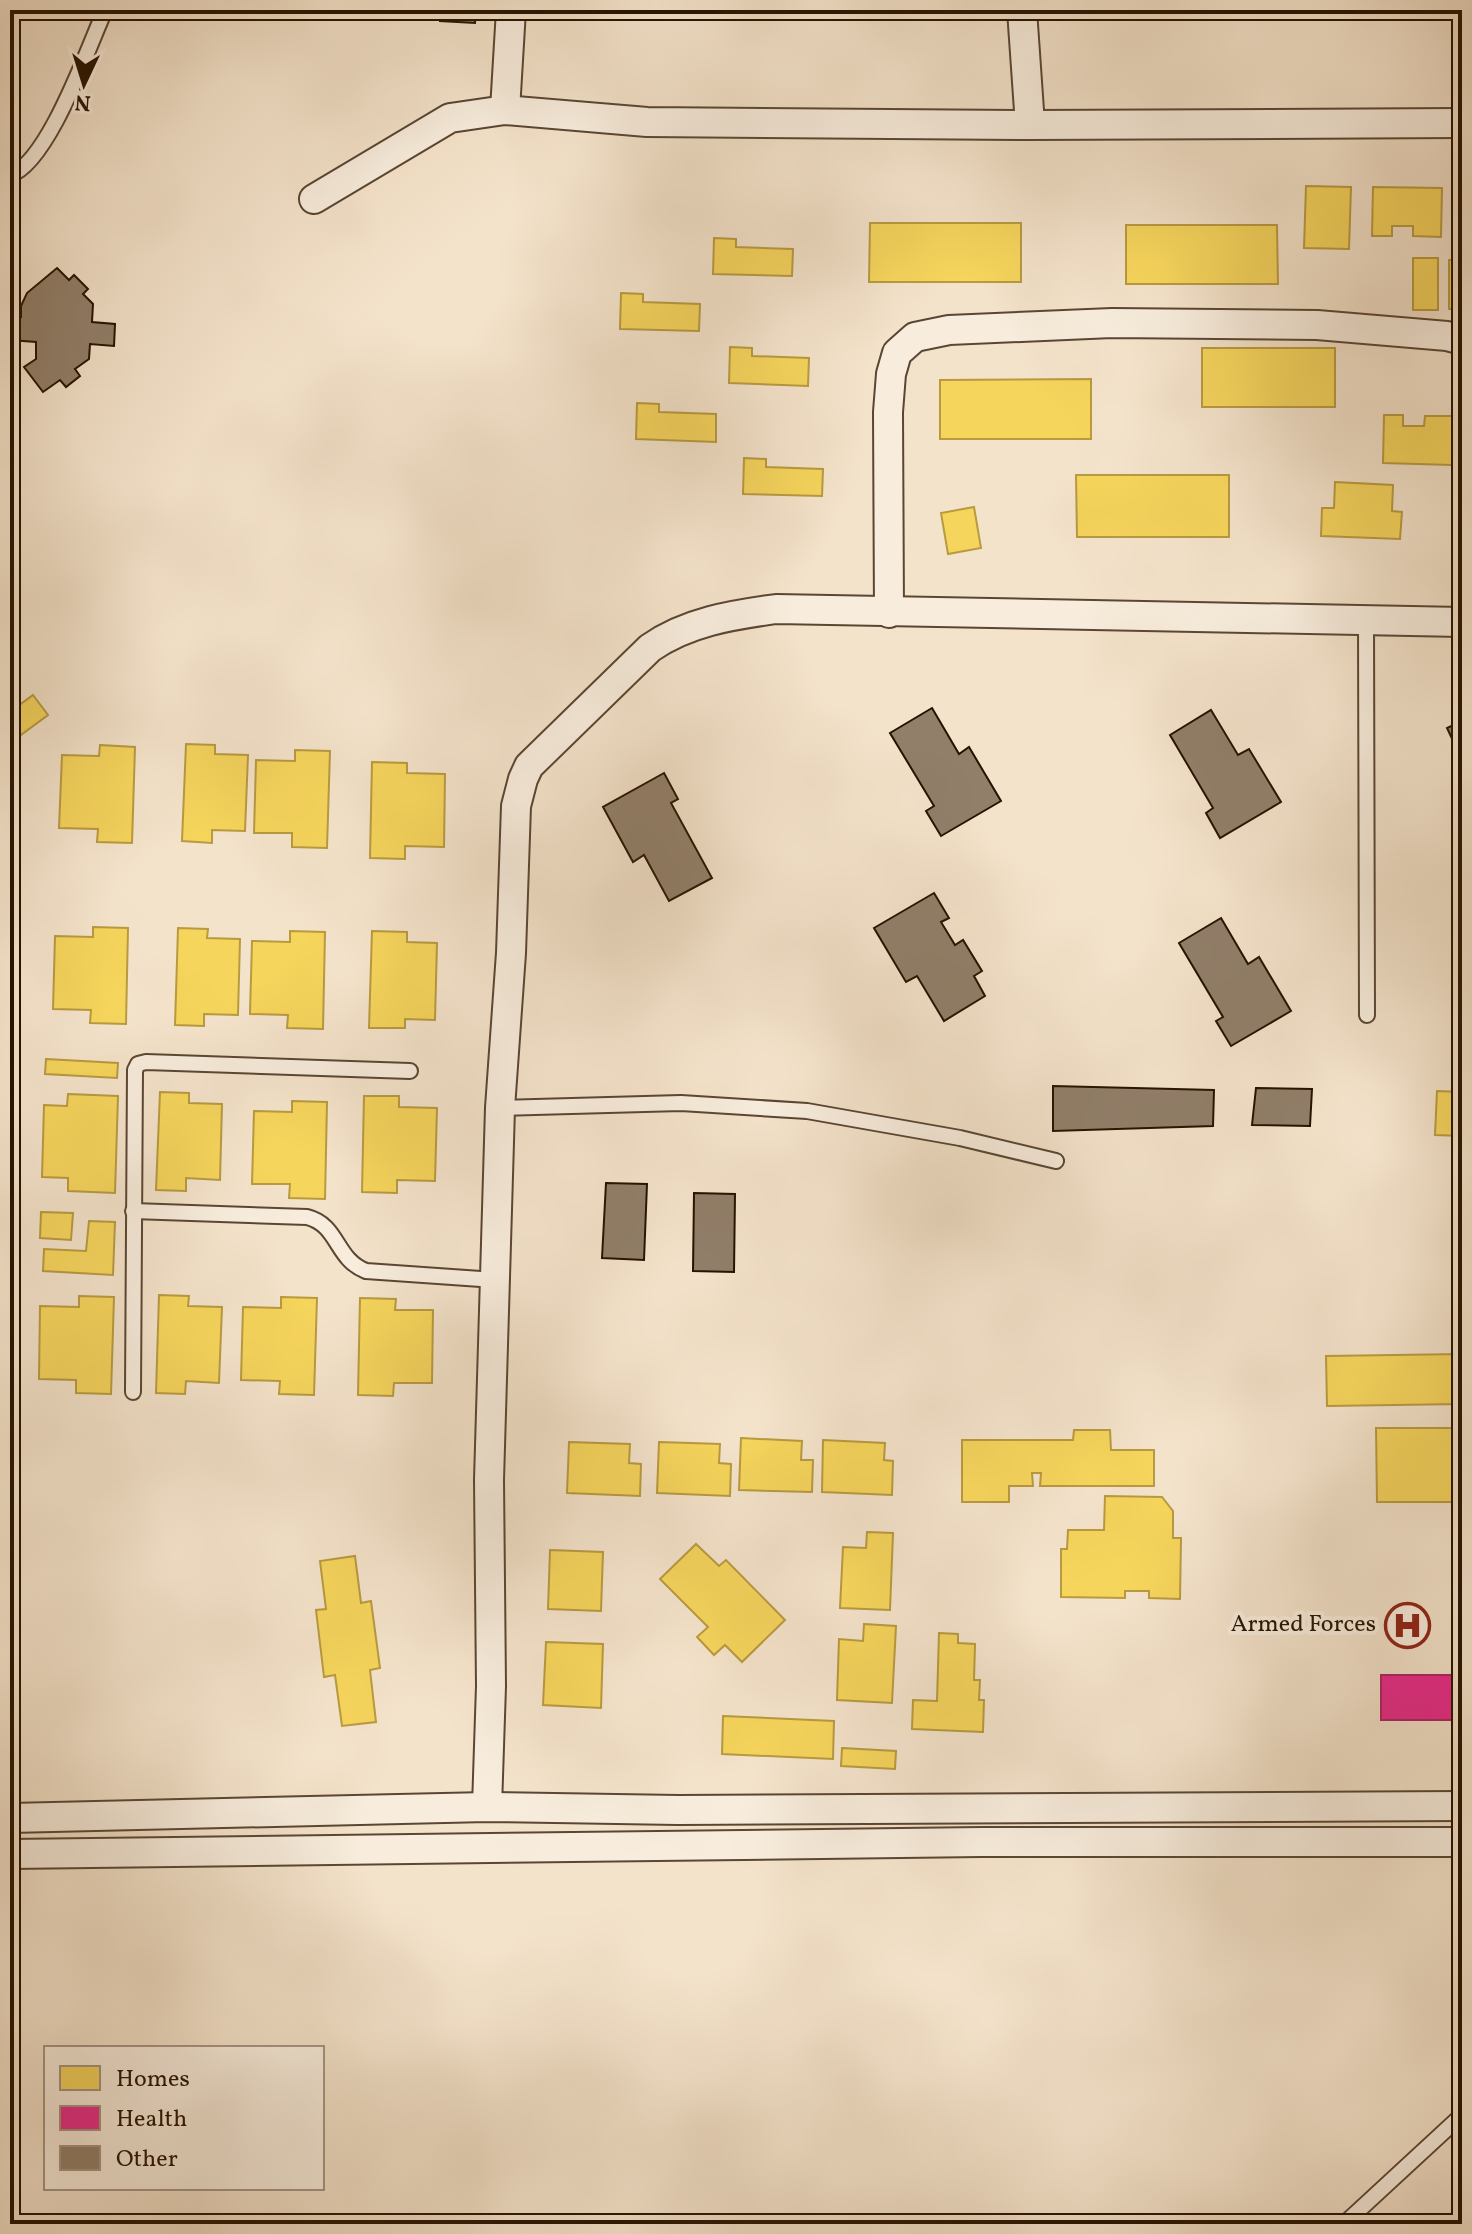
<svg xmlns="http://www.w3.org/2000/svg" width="1472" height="2234" viewBox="0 0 1472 2234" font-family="Vollkorn,serif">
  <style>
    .homes { fill: #f6d55c; stroke: #b89a40; stroke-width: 2 }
    .health { fill: #e7298a; stroke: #ad2261; stroke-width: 2 }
    .building { fill: #917f6a; stroke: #261200; stroke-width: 2 }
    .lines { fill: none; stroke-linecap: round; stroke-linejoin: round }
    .lane-casing { stroke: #5a4633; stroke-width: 18 }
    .street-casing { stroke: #5a4633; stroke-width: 32 }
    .lane { stroke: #f8eddd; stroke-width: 14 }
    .street { stroke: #f8eddd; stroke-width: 28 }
    .labels { text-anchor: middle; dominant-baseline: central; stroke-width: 8; stroke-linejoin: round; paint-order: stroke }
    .poi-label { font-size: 24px; fill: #261200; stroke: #f8eddd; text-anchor: end }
  </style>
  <rect width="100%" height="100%" fill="#f4e3cb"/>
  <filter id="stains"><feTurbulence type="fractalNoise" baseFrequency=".0025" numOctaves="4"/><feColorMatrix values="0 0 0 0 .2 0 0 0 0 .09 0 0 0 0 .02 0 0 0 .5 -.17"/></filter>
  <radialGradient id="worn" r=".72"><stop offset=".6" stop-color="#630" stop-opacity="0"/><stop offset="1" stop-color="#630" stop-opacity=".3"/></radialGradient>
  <!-- homes -->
  <g class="homes">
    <polygon points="1306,186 1351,187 1349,249 1304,248"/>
    <polygon points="1373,187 1442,188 1441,237 1413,236 1413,226 1392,226 1392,236 1372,236"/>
    <polygon points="870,223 1021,223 1021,282 869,282"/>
    <polygon points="1126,225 1277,225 1278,284 1126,284"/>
    <polygon points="714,238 736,239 736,247 793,249 792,276 713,274"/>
    <rect x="1413" y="258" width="25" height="52"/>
    <rect x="1449" y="260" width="13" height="49"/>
    <polygon points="621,293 643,294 643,302 700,304 699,331 620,329"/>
    <polygon points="730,347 752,348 752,356 809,358 808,386 729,383"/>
    <rect x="1202" y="348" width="133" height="59"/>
    <polygon points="1091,379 1091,439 940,439 940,380"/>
    <polygon points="637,403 659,404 659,412 716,414 716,442 636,439"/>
    <polygon points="1384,415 1403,415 1403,426 1424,426 1425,416 1453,416 1452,465 1383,463"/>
    <polygon points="744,458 766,459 766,467 823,469 822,496 743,494"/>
    <polygon points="1076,475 1229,475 1229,537 1077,537"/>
    <polygon points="1335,482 1393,485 1392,511 1402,512 1400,539 1321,536 1322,508 1334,508"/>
    <polygon points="974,507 981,548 948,554 941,513"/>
    <polygon points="33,695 48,715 10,743 10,712"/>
    <polygon points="186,744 215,745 215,754 248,755 245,831 212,830 212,843 182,841"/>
    <polygon points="100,745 135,747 132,843 97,842 98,829 59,828 62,755 99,756"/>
    <polygon points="295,750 330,751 327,848 292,847 292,833 254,833 256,760 295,761"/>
    <polygon points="372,762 407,763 407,773 445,774 444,847 405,846 405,859 370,858"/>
    <polygon points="93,927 128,928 126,1024 90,1023 91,1010 53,1009 55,936 93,937"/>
    <polygon points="178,928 208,929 207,938 240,939 238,1015 204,1014 204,1026 175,1025"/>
    <polygon points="290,931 325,932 323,1029 287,1028 288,1015 250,1014 252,941 290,942"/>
    <polygon points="372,931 407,932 407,942 437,943 435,1020 405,1019 405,1028 369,1028"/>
    <polygon points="46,1059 118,1063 117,1078 45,1074"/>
    <polygon points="1437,1091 1462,1092 1462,1136 1435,1135"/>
    <polygon points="160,1092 189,1093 189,1103 222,1104 220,1180 186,1178 186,1191 156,1190"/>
    <polygon points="68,1094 118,1096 115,1193 68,1191 68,1178 42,1177 44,1105 67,1106"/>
    <polygon points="364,1096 399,1096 399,1107 437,1108 435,1181 397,1180 397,1193 362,1192"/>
    <polygon points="292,1101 327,1102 325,1199 289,1198 290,1184 252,1184 254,1111 292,1112"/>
    <polygon points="41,1212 73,1213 71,1240 40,1238"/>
    <polygon points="89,1221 115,1222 113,1275 43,1271 44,1249 86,1251"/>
    <polygon points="159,1295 189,1296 188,1306 222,1307 219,1383 186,1381 185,1394 156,1393"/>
    <polygon points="79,1296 114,1297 111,1394 76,1393 76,1380 39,1379 40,1306 79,1307"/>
    <polygon points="281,1297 317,1298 314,1395 279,1394 280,1381 241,1380 243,1307 281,1308"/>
    <polygon points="360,1298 396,1299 395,1310 433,1310 432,1383 394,1383 393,1396 358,1395"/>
    <polygon points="1462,1354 1462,1404 1327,1406 1326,1356"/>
    <polygon points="1376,1428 1462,1428 1462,1502 1377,1502"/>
    <polygon points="1074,1430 1110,1430 1111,1450 1154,1450 1154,1486 1040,1486 1041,1473 1032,1473 1033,1486 1009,1486 1009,1502 962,1502 962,1440 1073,1440"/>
    <polygon points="741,1438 802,1441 801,1460 813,1460 812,1492 739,1490"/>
    <polygon points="823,1440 885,1443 884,1460 893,1461 892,1495 822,1492"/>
    <polygon points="569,1442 630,1444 629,1463 641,1464 640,1496 567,1493"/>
    <polygon points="659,1442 720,1444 719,1463 731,1464 730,1496 657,1493"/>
    <polygon points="1105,1496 1162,1497 1173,1511 1173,1538 1181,1538 1180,1599 1149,1598 1149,1591 1125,1591 1125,1598 1061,1597 1061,1549 1067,1549 1068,1530 1104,1530"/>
    <polygon points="867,1532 893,1533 890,1610 840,1608 843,1547 866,1548"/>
    <polygon points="696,1544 719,1566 726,1560 785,1620 742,1662 725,1645 714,1655 697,1637 708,1627 660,1579"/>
    <polygon points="550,1550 603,1552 601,1611 548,1609"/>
    <polygon points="355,1556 361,1603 371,1601 380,1668 370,1670 376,1722 342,1726 335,1675 324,1677 316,1610 326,1609 320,1561"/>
    <polygon points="864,1624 896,1626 892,1703 837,1700 839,1639 863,1641"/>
    <polygon points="939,1633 958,1634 958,1643 975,1644 974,1680 980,1680 979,1700 984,1700 983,1732 912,1729 913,1700 937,1701"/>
    <polygon points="546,1642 603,1644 601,1708 543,1705"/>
    <polygon points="723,1716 834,1721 833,1759 722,1754"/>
    <polygon points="842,1748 896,1751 895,1769 841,1766"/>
  </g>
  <!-- health -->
  <rect class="health" x="1381" y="1675" width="81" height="45"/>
  <!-- building -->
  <g class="building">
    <polygon points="440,10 476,10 475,23 440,21"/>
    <polygon points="57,268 69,280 74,275 88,289 83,294 93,304 92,322 115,324 114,346 90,344 89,359 75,369 80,376 66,387 60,380 43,392 24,367 36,359 36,342 10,340 10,317 21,317 21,306 27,293"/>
    <polygon points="932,708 959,754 969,747 1001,801 941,836 926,811 934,806 890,733"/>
    <polygon points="1211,710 1238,755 1249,749 1281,802 1220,838 1206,813 1213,808 1170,735"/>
    <polygon points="1462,721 1462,760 1447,728"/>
    <polygon points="664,773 678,799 671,803 712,878 669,901 644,855 633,862 603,807"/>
    <polygon points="934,893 949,918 941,922 955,945 963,940 982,971 974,976 985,996 944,1021 917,976 906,982 874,928"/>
    <polygon points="1221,918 1248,964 1259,957 1291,1011 1231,1046 1216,1021 1223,1017 1179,943"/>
    <polygon points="1053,1086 1214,1090 1213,1126 1053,1131"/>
    <polygon points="1256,1088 1312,1089 1310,1126 1252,1125"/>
    <polygon points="606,1183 647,1184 644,1260 602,1258"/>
    <polygon points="694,1193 735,1194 734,1272 693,1271"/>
  </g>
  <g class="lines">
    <defs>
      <g id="lane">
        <path d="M10,175C48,163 88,48 105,10"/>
        <polyline points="1366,622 1367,1015"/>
        <polyline points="500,1108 681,1103 807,1111 960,1138 1056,1161"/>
        <path d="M133,1211L307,1217C339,1225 335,1259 366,1271L495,1280"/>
        <polyline points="133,1392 135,1070 138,1064 146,1062 410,1071"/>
        <polyline points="1344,2224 1462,2115"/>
      </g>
      <g id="street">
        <polyline points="1022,10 1030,125"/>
        <polyline points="505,110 511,10"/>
        <polyline points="314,199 450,118 505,110 647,122 1030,125 1462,123"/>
        <polyline points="889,613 888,412 891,374 897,353 915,337 949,330 1112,323 1317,325 1447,336 1462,340"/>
        <path d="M487,1807L491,1686L489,1480L500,1108L511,953L516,806L523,779L529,766L650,648C687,622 732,615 776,609L1462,622"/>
        <polyline points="10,1818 487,1807 678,1810 1462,1806"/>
        <polyline points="10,1854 981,1842 1462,1842"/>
      </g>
    </defs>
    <!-- lane casing -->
    <use href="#lane" class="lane-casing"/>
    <!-- street casing -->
    <use href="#street" class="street-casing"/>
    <!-- lane -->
    <use href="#lane" class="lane"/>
    <!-- street -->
    <use href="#street" class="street"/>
  </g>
  <!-- icons -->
  <defs>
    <symbol id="hospital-ring" viewBox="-11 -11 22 22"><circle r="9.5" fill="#f8eddd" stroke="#8f2418" stroke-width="1.5"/><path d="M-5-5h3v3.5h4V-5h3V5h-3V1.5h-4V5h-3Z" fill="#8f2418"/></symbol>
  </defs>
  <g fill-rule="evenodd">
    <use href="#hospital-ring" x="1382" y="1600" width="51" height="51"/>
  </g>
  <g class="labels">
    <!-- poi labels -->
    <g class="poi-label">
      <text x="1376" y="1625">Armed Forces</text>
    </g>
  </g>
  <!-- margin -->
  <rect width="1472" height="2234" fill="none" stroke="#f4e3cb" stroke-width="40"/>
  <rect x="12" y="12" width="1448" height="2210" fill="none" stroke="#261200" stroke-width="4"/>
  <rect x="20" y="20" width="1432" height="2194" fill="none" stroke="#261200" stroke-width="2"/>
  <!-- legend -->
  <rect x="44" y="2046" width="280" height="144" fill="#f8eddd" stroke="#a49585" stroke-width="2"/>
  <rect x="60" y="2066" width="40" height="24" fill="#f6d55c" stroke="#a49585" stroke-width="2"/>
  <text x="116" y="2086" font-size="24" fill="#261200">Homes</text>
  <rect x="60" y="2106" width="40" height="24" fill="#e7298a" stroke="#a49585" stroke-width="2"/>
  <text x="116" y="2126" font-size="24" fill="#261200">Health</text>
  <rect x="60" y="2146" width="40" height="24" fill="#917f6a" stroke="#a49585" stroke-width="2"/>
  <text x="116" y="2166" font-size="24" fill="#261200">Other</text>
  <!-- north arrow -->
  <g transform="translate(84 84) rotate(184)" stroke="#f8eddd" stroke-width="6" paint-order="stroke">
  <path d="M0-6L14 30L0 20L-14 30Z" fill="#261200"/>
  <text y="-12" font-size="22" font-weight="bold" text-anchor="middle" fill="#261200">N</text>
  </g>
  <rect width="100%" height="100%" filter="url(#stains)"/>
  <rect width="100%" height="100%" fill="url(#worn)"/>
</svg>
